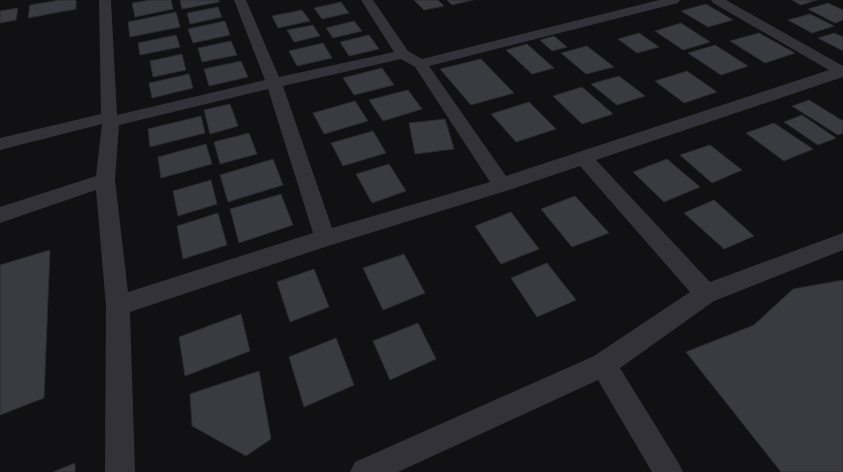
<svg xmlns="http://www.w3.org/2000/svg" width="843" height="472" viewBox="0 0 843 472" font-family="'DM Sans',sans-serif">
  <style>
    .building { fill: #3a3b41; stroke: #2b2b2f }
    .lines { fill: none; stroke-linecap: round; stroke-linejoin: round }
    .street { fill: #323238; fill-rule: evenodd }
  </style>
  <rect width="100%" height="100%" fill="#111113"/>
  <!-- building -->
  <g class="building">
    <polygon points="60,0 76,0 76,9 28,18 30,5"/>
    <polygon points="150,0 171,0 173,9 135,17 132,3"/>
    <polygon points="180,0 219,0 219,2 182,9"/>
    <polygon points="414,0 438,0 444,6 424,10"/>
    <polygon points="447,0 473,0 452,5"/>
    <polygon points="792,0 817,0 801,5"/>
    <polygon points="341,2 349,13 322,19 314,8"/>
    <polygon points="828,3 843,10 843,20 835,23 808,9"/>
    <polygon points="706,4 733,20 708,27 681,11"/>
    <polygon points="218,7 222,17 190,24 187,13"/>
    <polygon points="18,8 16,20 0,23 0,11"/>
    <polygon points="302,10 310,21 278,28 272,16"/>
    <polygon points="176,12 180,27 130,37 128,22"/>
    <polygon points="810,14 834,26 812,33 788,20"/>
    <polygon points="225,21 230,35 193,43 188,29"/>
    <polygon points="354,21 362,31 333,38 326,28"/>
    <polygon points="681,23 710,42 683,50 655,31"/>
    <polygon points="313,25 320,36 294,42 287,30"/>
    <polygon points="639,33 659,47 637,53 618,39"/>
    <polygon points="759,33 795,53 765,63 730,41"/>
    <polygon points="834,33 843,37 843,51 818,38"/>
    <polygon points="176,35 180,47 140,55 138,43"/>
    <polygon points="369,35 379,49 349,56 340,42"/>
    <polygon points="554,36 567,47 552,51 540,40"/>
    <polygon points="231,41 237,55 202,62 198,48"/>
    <polygon points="323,43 332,58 297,66 289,51"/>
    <polygon points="527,44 554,68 532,74 506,50"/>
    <polygon points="715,45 748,66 721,75 688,53"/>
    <polygon points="587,46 614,67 586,74 561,53"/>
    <polygon points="182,54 186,70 153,77 150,61"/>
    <polygon points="481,59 514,93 471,105 440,69"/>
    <polygon points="241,61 248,77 209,86 204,69"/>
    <polygon points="382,68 394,85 354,95 343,78"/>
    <polygon points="687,71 717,92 684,103 655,81"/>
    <polygon points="189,74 193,88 152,98 149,83"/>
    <polygon points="619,76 645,96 617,105 591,84"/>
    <polygon points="582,87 613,114 582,124 553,96"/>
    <polygon points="408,90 422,109 383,121 369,100"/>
    <polygon points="809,100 843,121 843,133 838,135 792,106"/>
    <polygon points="355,101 368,121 324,134 313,113"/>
    <polygon points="529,102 556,129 516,142 491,114"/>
    <polygon points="230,104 238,126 210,134 204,110"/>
    <polygon points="802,115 836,138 818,145 784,122"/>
    <polygon points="201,116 205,133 150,147 148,129"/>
    <polygon points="445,119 454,149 415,154 409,123"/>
    <polygon points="774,123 813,149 784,161 746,133"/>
    <polygon points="373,131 386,153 343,166 331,143"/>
    <polygon points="249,133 257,154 220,164 214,142"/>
    <polygon points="206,144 212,164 161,178 158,157"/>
    <polygon points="710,145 742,170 712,183 680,155"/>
    <polygon points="273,159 283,185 228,202 220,175"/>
    <polygon points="667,159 700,187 664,202 633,172"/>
    <polygon points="389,164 406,191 372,203 356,174"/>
    <polygon points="211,180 217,204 178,216 173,191"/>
    <polygon points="281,194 293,225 239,243 230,209"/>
    <polygon points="575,196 609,233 572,247 541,209"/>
    <polygon points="714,200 754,236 724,249 684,213"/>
    <polygon points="511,212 539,249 501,264 475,226"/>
    <polygon points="218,213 227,245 183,259 177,226"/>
    <polygon points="50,250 44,398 0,415 0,265"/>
    <polygon points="404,254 425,293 383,310 363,268"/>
    <polygon points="547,263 576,300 537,317 511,278"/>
    <polygon points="314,269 329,307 290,322 277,282"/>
    <polygon points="843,280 843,472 781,472 686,352 754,325 793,289"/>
    <polygon points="241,314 250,351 185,376 179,337"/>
    <polygon points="418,323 436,359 390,380 373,341"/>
    <polygon points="336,338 354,385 304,407 289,357"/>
    <polygon points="259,371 271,439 246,456 192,426 190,394"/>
    <polygon points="75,463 75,472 53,472"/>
  </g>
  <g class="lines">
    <!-- street -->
    <path class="street" d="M99,0H111L117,115L265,80L234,0H246L279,77L394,52L361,0H373L408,51L422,59L659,0H680L678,3L429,66L506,176L829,70L713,3L711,0H726L843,66V77L596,160L710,282L843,233V250L714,301L620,368L678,462L683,472H652L598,380L398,472H350L355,462L594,356L690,292L580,166L509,190L328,246L130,312L135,472H105L106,306L96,190L0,223V207L96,176L102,124L0,150V138L101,114ZM401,59L415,67L490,182L332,228L283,86ZM268,89L313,233L128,292L115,180L119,125Z"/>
  </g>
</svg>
